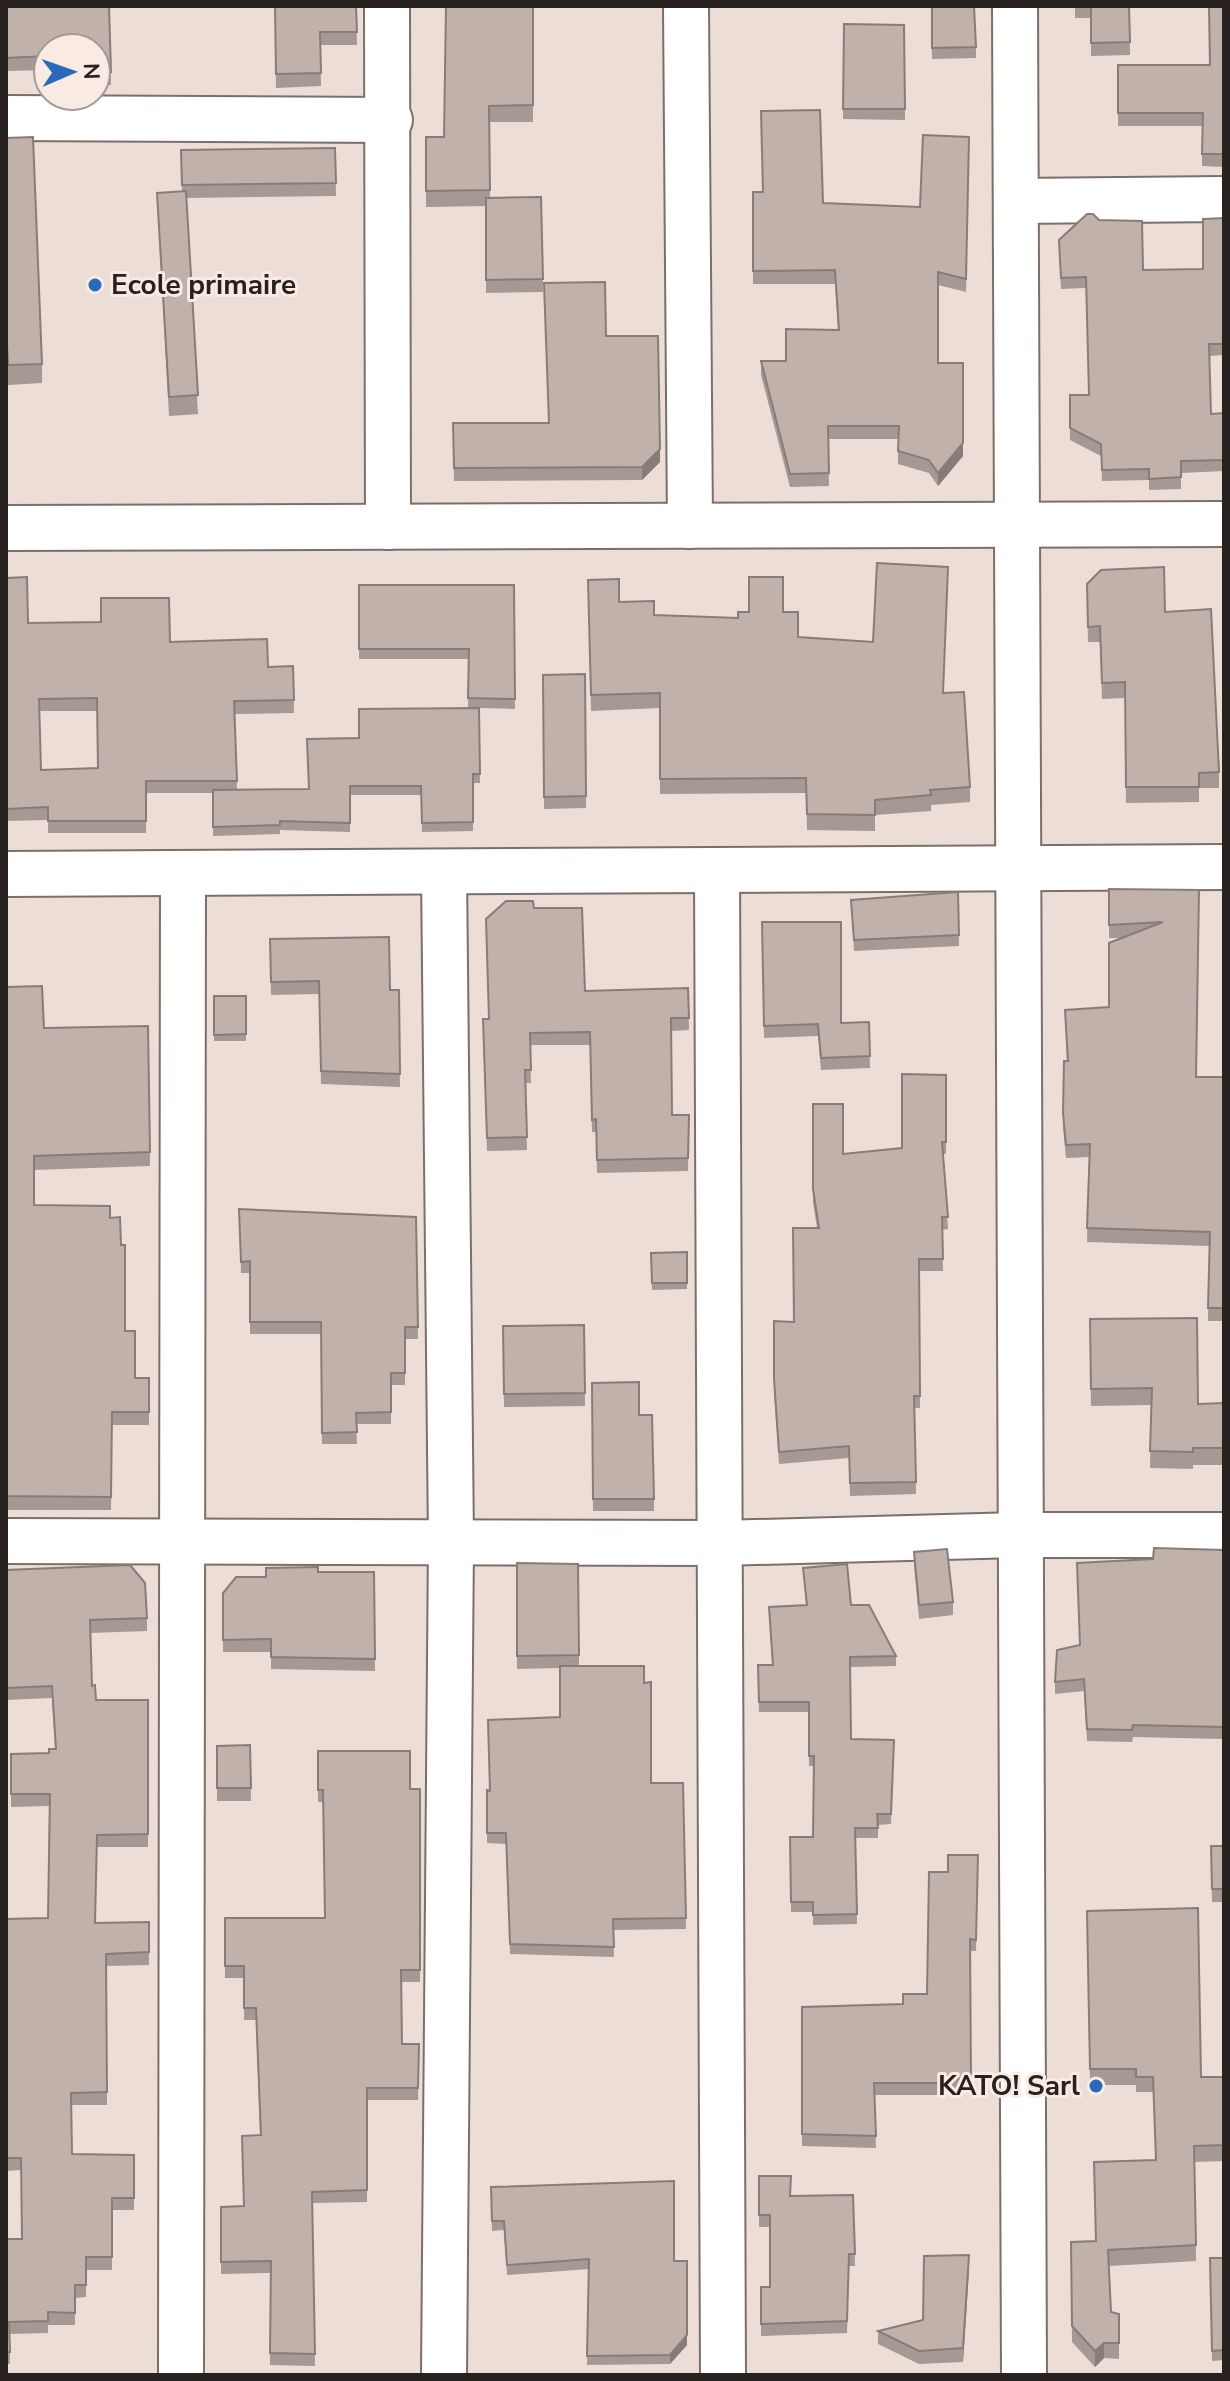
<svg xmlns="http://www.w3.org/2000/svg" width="1230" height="2381" viewBox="0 0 1230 2381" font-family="'Nunito Sans',sans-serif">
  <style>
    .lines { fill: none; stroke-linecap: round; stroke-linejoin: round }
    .minor-casing { stroke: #7c6f6a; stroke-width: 48 }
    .minor { stroke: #fff; stroke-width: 44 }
    .wall { fill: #a59993; fill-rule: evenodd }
    .shaded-wall { fill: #867d78 }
    .building { fill: #c0b2ab; stroke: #867d78; stroke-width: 2; fill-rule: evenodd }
    .poi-dot { fill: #2769bb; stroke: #f9eae4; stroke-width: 3 }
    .labels { text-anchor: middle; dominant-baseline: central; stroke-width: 6; stroke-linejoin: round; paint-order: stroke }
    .poi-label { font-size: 28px; font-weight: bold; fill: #272220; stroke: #f9eae4; text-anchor: start }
  </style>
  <rect width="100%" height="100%" fill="#ecddd7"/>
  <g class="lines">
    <defs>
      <g id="minor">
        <polyline points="387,6 388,527"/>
        <polyline points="686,6 690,526"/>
        <polyline points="1015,6 1024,2375"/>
        <polyline points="6,118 390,120"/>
        <polyline points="1016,201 1224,199"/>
        <polyline points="6,528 1224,524"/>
        <polyline points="717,870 723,2375"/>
        <polyline points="444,872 451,1541 444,2375"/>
        <polyline points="6,874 1224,867"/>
        <polyline points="6,1541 721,1543 1020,1535 1224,1535"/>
        <polyline points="181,2375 183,874"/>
      </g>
    </defs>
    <!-- minor casing -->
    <use href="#minor" class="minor-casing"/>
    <!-- minor -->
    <use href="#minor" class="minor"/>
  </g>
  <!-- wall -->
  <g class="wall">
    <polygon points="6,6 109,6 111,85 96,86 96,48 48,48 48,70 6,71"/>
    <polygon points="275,6 356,6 357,45 320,45 321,86 276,88"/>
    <polygon points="533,6 533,122 489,122 490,198 541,197 543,292 486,293 486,206 426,207 426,137 444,137"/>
    <polygon points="931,6 976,47 976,58 932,59"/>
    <polygon points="1075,6 1129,6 1130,55 1091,56 1091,18 1075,18"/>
    <polygon points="1224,6 1224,167 1202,166 1202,126 1118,126 1118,65 1210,65"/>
    <polygon points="844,24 904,25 905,120 843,119"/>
    <polygon points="969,137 966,292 938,285 938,363 963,456 938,486 929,473 898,464 898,439 828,439 829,486 790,487 761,375 761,361 786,361 838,330 835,284 753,284 753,192 763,192 823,203 920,207"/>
    <polygon points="6,138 42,364 42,383 8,385 6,341"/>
    <polygon points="335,148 336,196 186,198 198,414 169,416 157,193 182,191 181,150"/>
    <polygon points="1224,218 1224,355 1209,356 1211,414 1224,413 1224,471 1181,473 1181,489 1149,490 1149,480 1102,481 1101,456 1070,440 1070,395 1089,395 1086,288 1061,289 1059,252 1143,270 1203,269"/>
    <polygon points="606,336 660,462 642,480 454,481 453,423 549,423"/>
    <path d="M6,578L28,623L170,642L268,667L293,666L294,713L235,714L237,790L308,789L359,738L468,708L469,659H359V585H514L515,709L479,708L480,783H473V831L422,832L421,795H350V832L280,830V834L213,836V793H146V833H48V820L6,821ZM39,711H97L98,768L41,770Z"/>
    <polygon points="588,580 619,602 654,615 738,618 783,612 798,638 873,642 948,582 943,693 970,787 970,802 931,805 931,811 875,815 875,831 807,830 806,793 660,794 660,708 591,711"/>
    <polygon points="1087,584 1165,612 1219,772 1219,788 1199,788 1199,802 1126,803 1125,698 1102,699 1100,642 1088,642"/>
    <polygon points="585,674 586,808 544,809 543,675"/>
    <polygon points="1199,890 1196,1077 1224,1077 1224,1321 1208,1321 1209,1246 1087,1242 1089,1157 1066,1158 1063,1127 1064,1061 1067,1061 1065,1010 1109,1007 1122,938 1109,938 1109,925"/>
    <polygon points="958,892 959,946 854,951 851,900"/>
    <polygon points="534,908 585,991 688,988 689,1030 671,1031 672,1115 689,1115 688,1171 597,1173 596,1132 592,1132 590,1045 530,1045 531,1083 525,1083 527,1150 487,1151 483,1032"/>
    <polygon points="762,922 841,1023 869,1022 870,1068 821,1070 818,1036 764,1038"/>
    <polygon points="270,939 390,990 399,990 400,1087 321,1084 319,994 271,995"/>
    <polygon points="6,987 44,1028 148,1026 150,1166 34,1170 34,1205 110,1218 125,1331 135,1378 149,1378 149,1425 112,1425 111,1510 6,1510"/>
    <rect x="214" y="996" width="32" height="45"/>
    <polygon points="946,1075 946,1154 943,1154 948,1229 942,1230 943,1271 919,1271 920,1408 915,1408 916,1494 850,1496 849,1458 779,1464 774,1391 774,1321 794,1322 817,1228 813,1202 813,1104 843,1154 902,1148"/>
    <polygon points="239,1209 416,1217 418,1339 405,1339 405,1385 391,1385 391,1424 356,1424 357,1444 322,1444 321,1334 250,1334 250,1273 241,1273"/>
    <polygon points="687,1252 687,1289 652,1290 651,1253"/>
    <polygon points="1090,1319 1198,1404 1224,1403 1224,1465 1193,1465 1193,1469 1150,1468 1151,1405 1091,1406"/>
    <polygon points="584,1325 585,1406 504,1407 503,1326"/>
    <polygon points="592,1383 639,1415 654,1499 654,1511 593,1511"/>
    <polygon points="1224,1550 1224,1739 1133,1737 1132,1742 1087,1741 1084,1691 1055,1694 1055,1682 1080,1646 1153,1559"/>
    <polygon points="914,1552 953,1602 953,1615 919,1619 914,1565"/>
    <polygon points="517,1563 578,1564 579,1666 644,1683 651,1783 683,1783 686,1929 613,1930 614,1957 510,1954 506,1844 487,1843 487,1790 490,1791 560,1717 560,1668 517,1669"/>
    <polygon points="803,1568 851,1605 896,1656 896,1666 850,1667 851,1739 894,1740 891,1824 878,1825 878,1838 855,1838 857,1924 813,1925 813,1912 791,1912 790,1837 813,1837 814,1766 809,1766 809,1712 759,1712 758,1665 772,1665 769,1607 806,1605"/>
    <polygon points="6,1570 147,1618 147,1631 90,1633 92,1686 96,1700 148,1700 148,1847 97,1847 95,1923 149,1922 149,1965 106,1966 107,2105 71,2105 72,2154 134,2155 134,2210 112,2210 112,2270 86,2270 86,2297 75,2298 75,2325 48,2325 48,2333 10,2334 10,2364 6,2364 6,2239 22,2239 21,2170 6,2171 6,1919 48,1918 49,1806 11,1807 11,1754 49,1753 55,1749 52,1698 6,1700"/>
    <polygon points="318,1572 374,1572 375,1671 271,1669 271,1652 223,1652 223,1593 266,1577"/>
    <polygon points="250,1745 251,1801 217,1801 217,1746"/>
    <polygon points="318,1751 410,1789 420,1789 420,1982 401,1982 402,2044 419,2044 418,2100 367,2100 367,2202 312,2203 315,2366 270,2365 270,2273 221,2274 221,2207 244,2206 260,2135 256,2020 244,2020 244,1978 225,1978 225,1918 325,1918 323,1802 318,1802"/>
    <polygon points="1211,1846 1224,1846 1224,1902 1212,1902"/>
    <polygon points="978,1855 976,1951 970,1951 971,2091 944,2089 944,2095 874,2095 876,2148 802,2146 802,2007 903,2004 927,1994 948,1872"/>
    <polygon points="1087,1911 1201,2077 1224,2077 1224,2161 1195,2162 1196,2261 1109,2266 1111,2312 1119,2314 1119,2359 1104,2358 1095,2367 1072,2342 1071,2242 1095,2241 1156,2160 1153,2092 1136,2092 1136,2085 1090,2085"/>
    <polygon points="759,2176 791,2196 853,2195 855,2266 849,2266 847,2333 761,2336 761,2287 770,2287 770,2227 759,2227"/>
    <polygon points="491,2187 674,2261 687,2345 670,2364 587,2365 589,2269 507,2275 504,2230 492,2231"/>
    <polygon points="1210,2258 1224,2258 1224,2360 1212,2361"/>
    <polygon points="969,2268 963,2362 919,2364 878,2344 878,2331 923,2320"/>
  </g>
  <!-- shaded-wall -->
  <g class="shaded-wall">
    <polygon points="963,443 963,456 938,486 938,473"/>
    <polygon points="660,449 660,462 642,480 642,467"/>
    <polygon points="969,2255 969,2268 963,2362 963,2348"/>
    <polygon points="687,2335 687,2345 670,2364 670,2355"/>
    <polygon points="1104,2343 1104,2358 1095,2367 1095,2351"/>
  </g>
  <!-- building -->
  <g class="building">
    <polygon points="6,6 109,6 111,72 96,73 96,48 48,48 48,56 6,58"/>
    <polygon points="275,6 356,6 357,32 320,32 321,73 276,74"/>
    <polygon points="446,6 533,6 533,105 489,106 490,190 426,191 426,137 444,137"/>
    <polygon points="932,6 974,6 976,47 932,48"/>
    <polygon points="1091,6 1129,6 1130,42 1091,43"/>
    <polygon points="1209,6 1224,6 1224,154 1202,154 1203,113 1118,113 1118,65 1210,65"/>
    <polygon points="844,24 904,25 905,109 843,109"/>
    <polygon points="820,110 823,203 920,207 923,135 969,137 966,279 938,272 938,363 963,363 963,443 938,473 929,460 898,451 899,426 828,426 829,473 790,474 761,361 786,361 786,329 839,330 835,270 753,271 753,192 763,192 761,111"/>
    <polygon points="33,137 42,364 8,365 6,322 6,138"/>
    <polygon points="335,148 336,183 182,185 181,150"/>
    <polygon points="186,191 198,395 169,397 157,193"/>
    <polygon points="541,197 543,279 486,280 486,198"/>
    <polygon points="1087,214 1093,214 1099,220 1142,221 1143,270 1203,269 1203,219 1224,218 1224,344 1209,344 1211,414 1224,413 1224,460 1181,461 1181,477 1149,479 1149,469 1102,470 1101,444 1070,428 1070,395 1089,395 1086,277 1061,278 1059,240"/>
    <polygon points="605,282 606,336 658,336 660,449 642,467 454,468 453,423 549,423 544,283"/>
    <polygon points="877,563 948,567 943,693 964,692 970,787 930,790 931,795 875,800 875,815 807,814 806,778 660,779 660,693 591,695 588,580 619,579 619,602 654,601 654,615 738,618 738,612 749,612 749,577 783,577 783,612 798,612 798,637 873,642"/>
    <polygon points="1164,567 1165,612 1211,609 1219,772 1199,773 1199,787 1126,787 1125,682 1102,683 1100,626 1088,627 1087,584 1101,570"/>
    <path d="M27,577L28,623L101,622V598H169L170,642L267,639L268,667L293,666L294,700L234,701L237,781H146V821H48V807L6,809V578ZM97,698L98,768L41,770L39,699Z"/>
    <polygon points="359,585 514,585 515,699 468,698 469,649 359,649"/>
    <polygon points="585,674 586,796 544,797 543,675"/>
    <polygon points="479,708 480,774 473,774 473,822 422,823 421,786 350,786 350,823 280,821 280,825 213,827 213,790 309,789 307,739 359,738 359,709"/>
    <polygon points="1109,889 1199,890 1196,1077 1224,1077 1224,1308 1208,1308 1210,1232 1087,1228 1090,1144 1066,1145 1063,1113 1064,1061 1068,1061 1065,1010 1109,1007 1109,943 1163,922 1109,925"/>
    <polygon points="958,892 959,935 854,940 851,900"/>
    <polygon points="506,901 533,901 534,908 582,908 585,991 688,988 689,1018 671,1018 672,1115 689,1115 688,1158 597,1160 596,1119 592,1120 590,1032 530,1033 531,1070 525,1070 527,1137 487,1138 483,1019 489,1019 486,919"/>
    <polygon points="762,922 841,922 841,1023 869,1022 870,1056 821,1058 818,1024 764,1026"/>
    <polygon points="389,937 390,990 399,990 400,1074 321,1071 319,981 271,982 270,939"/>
    <polygon points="42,986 44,1028 148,1026 150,1152 34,1156 34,1205 110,1206 110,1218 120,1217 121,1245 125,1245 125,1331 135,1331 135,1378 149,1378 149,1412 112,1412 111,1497 6,1496 6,987"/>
    <polygon points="214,996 246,996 246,1034 214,1035"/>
    <polygon points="902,1074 946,1075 946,1142 942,1142 948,1217 942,1217 943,1259 919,1259 920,1396 914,1396 916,1482 850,1483 849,1446 779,1452 774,1379 774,1321 794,1322 793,1228 819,1228 813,1189 813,1104 843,1104 843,1154 902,1148"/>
    <polygon points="239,1209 416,1217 418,1327 405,1327 405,1373 391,1373 391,1412 356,1413 357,1432 322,1433 321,1322 250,1322 250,1261 241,1262"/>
    <polygon points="687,1252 687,1283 652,1283 651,1253"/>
    <polygon points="1197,1318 1198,1404 1224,1403 1224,1448 1193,1448 1193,1452 1150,1451 1152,1388 1091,1389 1090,1319"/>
    <polygon points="584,1325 585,1393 504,1394 503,1326"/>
    <polygon points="639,1382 639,1415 652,1415 654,1499 593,1499 592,1383"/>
    <polygon points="1154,1548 1224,1550 1224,1727 1133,1725 1132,1730 1087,1729 1084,1679 1055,1682 1057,1650 1080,1645 1077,1563 1153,1559"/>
    <polygon points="947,1549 953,1602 919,1605 914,1552"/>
    <polygon points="517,1563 578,1564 579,1655 517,1656"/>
    <polygon points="847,1564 851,1605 869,1605 896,1656 850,1657 851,1739 894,1740 891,1814 877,1814 878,1828 855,1828 857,1914 813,1915 813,1902 791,1902 790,1837 813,1837 814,1756 809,1756 809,1702 759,1702 758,1665 773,1665 769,1607 807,1605 803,1568"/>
    <polygon points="130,1565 145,1583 147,1618 90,1620 92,1686 95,1685 96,1700 148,1700 148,1834 97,1835 95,1923 149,1922 149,1952 106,1954 107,2092 71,2093 72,2154 134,2155 134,2198 112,2198 112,2257 86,2257 86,2285 75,2285 75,2313 48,2312 48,2321 9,2322 10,2352 6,2352 6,2239 22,2239 21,2158 6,2158 6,1919 48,1918 50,1794 11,1794 11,1754 49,1753 49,1749 56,1749 52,1686 6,1688 6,1570"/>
    <polygon points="318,1567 318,1572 374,1572 375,1659 271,1657 271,1639 223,1640 223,1593 236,1577 266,1577 266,1568"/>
    <polygon points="560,1666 644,1666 644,1683 651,1682 651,1783 683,1783 686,1918 613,1919 614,1947 510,1944 506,1833 487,1833 487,1790 490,1791 488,1720 560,1717"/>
    <polygon points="250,1745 251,1788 217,1788 217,1746"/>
    <polygon points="318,1751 410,1751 410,1789 420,1789 420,1970 401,1970 402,2044 419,2044 418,2088 367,2088 367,2190 312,2192 315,2354 270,2353 271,2261 221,2262 221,2207 244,2206 242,2136 261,2135 256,2008 244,2008 244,1966 225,1966 225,1918 325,1918 323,1790 318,1790"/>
    <polygon points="1211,1846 1224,1846 1224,1889 1212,1889"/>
    <polygon points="948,1855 978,1855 976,1940 970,1939 971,2079 944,2078 944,2083 874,2083 876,2136 802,2134 802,2007 903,2004 903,1994 927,1994 929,1872 948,1872"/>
    <polygon points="1198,1908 1201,2077 1224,2077 1224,2145 1194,2146 1196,2245 1108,2250 1111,2312 1119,2314 1119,2343 1104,2343 1095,2351 1072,2326 1071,2242 1096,2241 1094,2162 1156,2160 1153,2077 1136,2077 1136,2069 1090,2069 1087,1911"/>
    <polygon points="759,2176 791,2176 790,2196 853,2195 855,2254 849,2254 847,2321 761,2324 761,2287 770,2287 770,2215 759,2215"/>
    <polygon points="674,2181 674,2261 687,2261 687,2335 670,2355 587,2356 589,2259 507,2265 504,2221 492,2221 491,2187"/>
    <polygon points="969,2255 963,2348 919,2351 878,2331 923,2320 924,2256"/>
    <polygon points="1210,2258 1224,2258 1224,2350 1212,2351"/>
  </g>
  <!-- markers -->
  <g class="poi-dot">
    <circle cx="95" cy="285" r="8"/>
    <circle cx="1096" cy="2086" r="8"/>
  </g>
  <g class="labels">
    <!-- poi labels -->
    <g class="poi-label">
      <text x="111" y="285">Ecole primaire</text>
      <text x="1080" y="2086" text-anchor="end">KATO! Sarl</text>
    </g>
  </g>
  <!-- border -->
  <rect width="1230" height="2381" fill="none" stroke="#272220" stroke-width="16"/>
  <!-- north arrow -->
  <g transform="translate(72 72) rotate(88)"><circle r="38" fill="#f9eae4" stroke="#a59a96" stroke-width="2"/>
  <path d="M0-6L14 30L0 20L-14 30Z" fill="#2769bb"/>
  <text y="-12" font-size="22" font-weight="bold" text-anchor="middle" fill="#272220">N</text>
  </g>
</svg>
